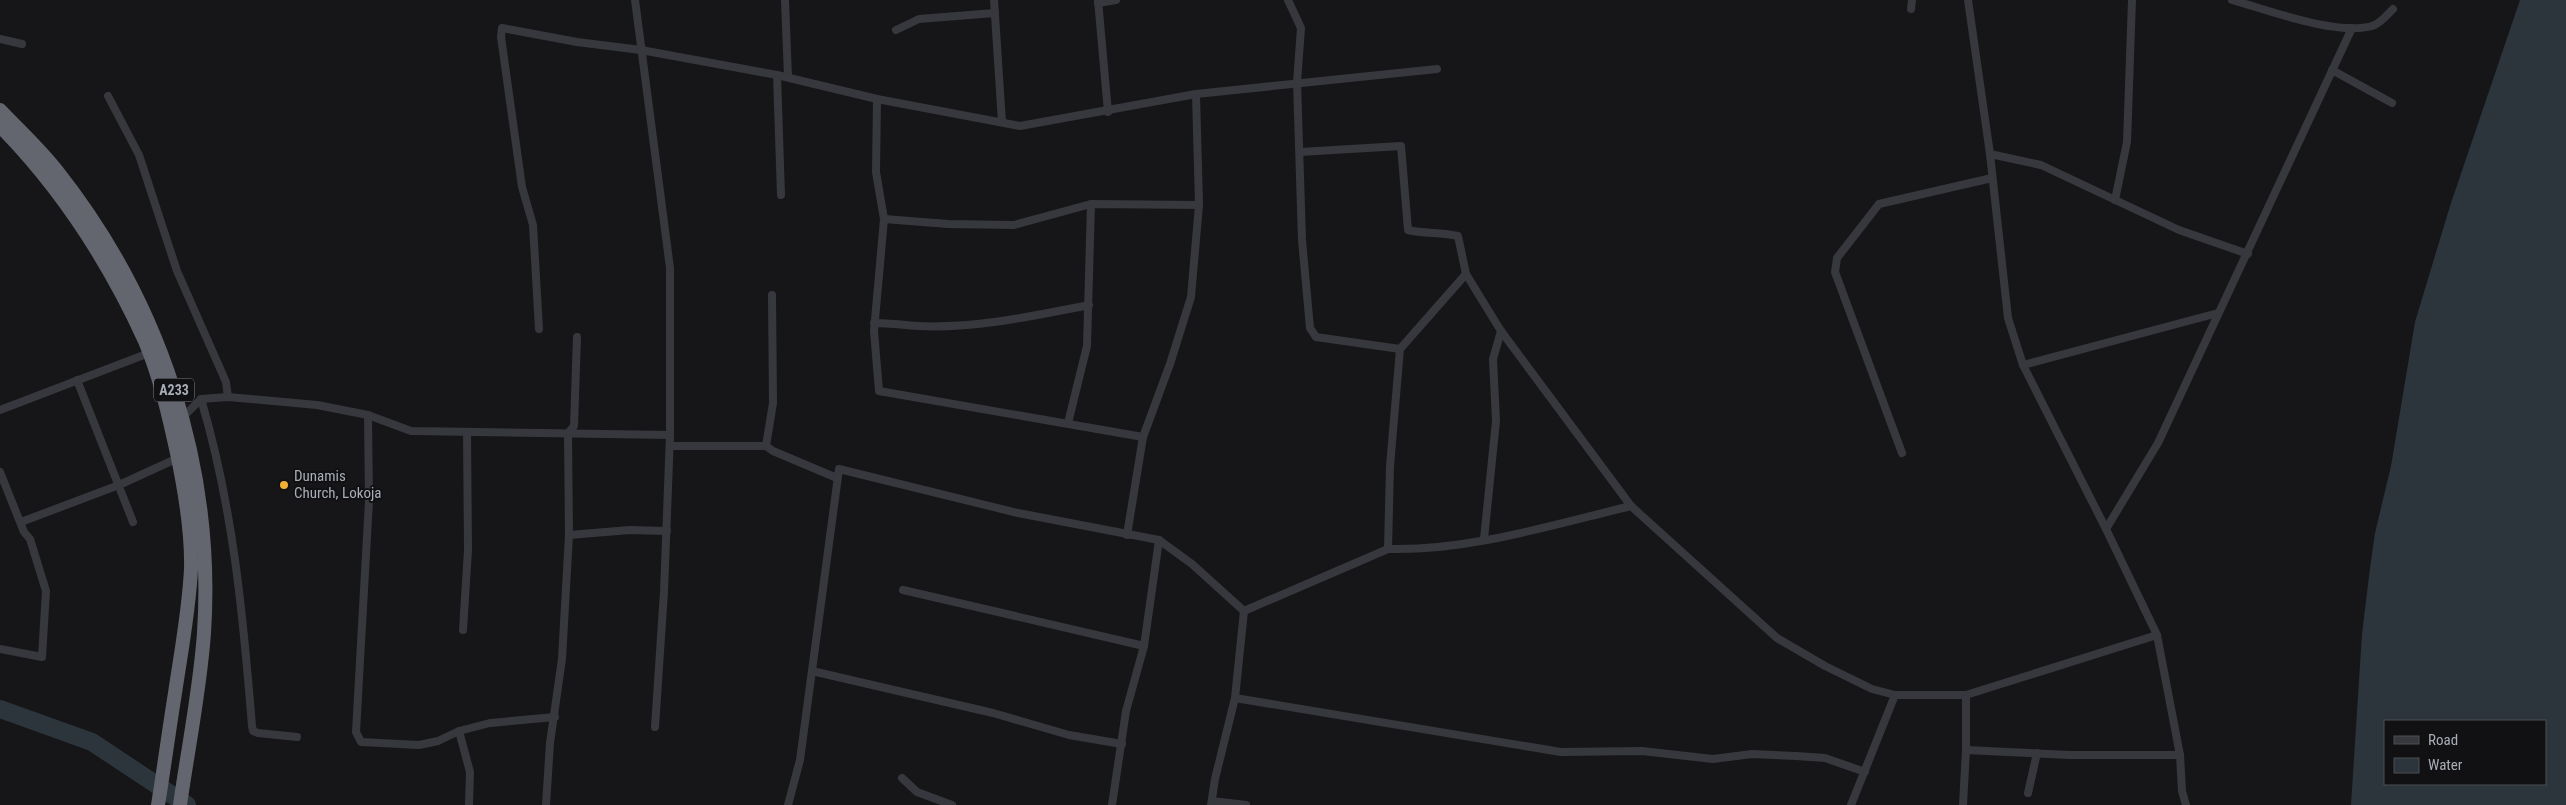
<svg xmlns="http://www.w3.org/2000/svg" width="2566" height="805" viewBox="0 0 2566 805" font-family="'Roboto Condensed',sans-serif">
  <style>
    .water { fill: #2c353c; fill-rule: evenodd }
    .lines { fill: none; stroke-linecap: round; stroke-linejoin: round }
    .river { stroke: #2c353c; stroke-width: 18 }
    .street { stroke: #37383d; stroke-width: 8 }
    .highway { stroke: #63666e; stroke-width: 14 }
    .poi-dot { fill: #f2b134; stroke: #111113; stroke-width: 2 }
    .labels { text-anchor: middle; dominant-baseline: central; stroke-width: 4; stroke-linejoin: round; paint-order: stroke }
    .shield { fill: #111113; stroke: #7b7e86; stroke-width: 1 }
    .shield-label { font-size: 14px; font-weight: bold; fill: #a8adb8 }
    .poi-label { font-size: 15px; fill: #a8adb8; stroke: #111113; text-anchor: start }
  </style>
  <rect width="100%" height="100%" fill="#161618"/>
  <!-- water -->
  <path class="water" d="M2520,0H2566V805H2351L2362,634L2370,568L2375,533L2391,466L2415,322L2450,206ZM2385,721H2545V784H2385Z"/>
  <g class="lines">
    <!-- river -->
    <polyline class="river" points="0,709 92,742 187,805"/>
    <!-- street -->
    <g class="street">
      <polyline points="785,0 788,77"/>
      <polyline points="994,0 1002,122"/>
      <polyline points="1098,0 1108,112"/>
      <polyline points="1288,0 1301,28 1297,82 1302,240 1310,328 1316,337 1400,349"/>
      <path d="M2232,0C2268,10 2336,36 2372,26C2380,24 2387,15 2393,9"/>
      <polyline points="1098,3 1116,0"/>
      <polyline points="1911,9 1912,0"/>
      <polyline points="896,30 919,19 995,13"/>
      <polyline points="0,39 22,44"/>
      <polyline points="2332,70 2392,103"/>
      <polyline points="777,75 781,195"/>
      <polyline points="108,96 139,155 177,271 226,382 228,397"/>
      <polyline points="877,99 876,172 884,219 874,331 879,391 1143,437"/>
      <path d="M1300,152L1401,146L1408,230C1425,234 1441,232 1458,236L1466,274"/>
      <polyline points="1990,154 2041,165 2179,230 2248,254"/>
      <polyline points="2115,200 2127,142 2132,0"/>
      <polyline points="884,219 948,224 1014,225 1091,204 1199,205"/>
      <path d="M874,323C889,323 903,325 917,326C974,329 1033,316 1089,305"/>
      <polyline points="539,329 533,225 522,187 501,37 502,28 577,42 641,50 777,75 877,99 1020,126 1196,94 1437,69"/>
      <polyline points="2023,365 2218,313"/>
      <polyline points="77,380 133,522"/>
      <path d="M201,399C233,507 243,614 252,726L253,731L258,733L297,737"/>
      <polyline points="0,410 149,353"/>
      <polyline points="368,415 369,501 356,732 361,742 419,745 438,741 459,731 490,723 555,717"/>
      <polyline points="182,418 201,399 228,397 317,405 368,415 411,431 670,435 670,268 635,0"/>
      <polyline points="1068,423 1087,346 1091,204"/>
      <polyline points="670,446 766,446 773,451 837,478"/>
      <polyline points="766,446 773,403 772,295"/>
      <polyline points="1902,453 1835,272 1837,258 1879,204 1992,178"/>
      <polyline points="0,472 24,532 30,539 46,591 42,657 0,649"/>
      <polyline points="21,522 119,485 178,458"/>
      <polyline points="2106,529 2158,443 2352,28"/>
      <polyline points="569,535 630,530 667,531"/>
      <polyline points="1127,535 1143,437 1170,364 1191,297 1199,205 1196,94"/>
      <polyline points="1484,539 1496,421 1493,359 1501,331"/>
      <polyline points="1388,549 1390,466 1400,349 1466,274 1501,331 1631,506 1777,638 1825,666 1872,689 1895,695 1966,695 2157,635"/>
      <polyline points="903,590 1144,646"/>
      <path d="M1244,611L1388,549C1469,551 1552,525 1631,506"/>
      <polyline points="463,630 468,550 467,432"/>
      <polyline points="812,671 993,713 1069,735 1122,744"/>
      <polyline points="1966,695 1966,750 2070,755 2180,755 2157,635 2106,529 2023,365 2008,318 1990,154 1968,0"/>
      <polyline points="1235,698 1561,752 1642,751 1713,759 1752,754 1796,756 1825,758 1865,772"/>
      <polyline points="655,727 664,592 670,435"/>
      <polyline points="459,731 470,772 469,805"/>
      <polyline points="2180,755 2182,791 2186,805"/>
      <polyline points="902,778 917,792 952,805"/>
      <polyline points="2028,793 2037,753"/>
      <polyline points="1212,801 1246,805"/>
      <polyline points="546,805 550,743 562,659 569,535 568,433 574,426 577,337"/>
      <polyline points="788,805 800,760 839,469 1018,513 1159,540 1192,564 1244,611"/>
      <polyline points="1112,805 1126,711 1144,646 1159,540"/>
      <polyline points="1211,805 1215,779 1235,698 1244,611"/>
      <polyline points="1851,805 1895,695"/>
      <polyline points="1963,805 1966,750"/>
    </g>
    <!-- highway -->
    <g class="highway">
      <path d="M0,110C19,130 40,149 57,171C160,301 215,466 204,633C200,690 188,748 180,805"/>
      <path d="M0,126C61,188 109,262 145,341C160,377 169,416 177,453C185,491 192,531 191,569C189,611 181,652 175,693C169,730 164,768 158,805"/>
    </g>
  </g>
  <!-- markers -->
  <circle class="poi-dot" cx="284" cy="485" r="5"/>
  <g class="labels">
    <!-- shield labels -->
    <rect class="shield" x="154" y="378.5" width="40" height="23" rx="4"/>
    <g class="shield-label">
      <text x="174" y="390">A233</text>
    </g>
    <!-- poi labels -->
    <g class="poi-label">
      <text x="294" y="476">Dunamis<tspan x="294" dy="17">Church, Lokoja</tspan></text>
    </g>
  </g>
  <!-- legend -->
  <rect x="2384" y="720" width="162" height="65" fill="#111113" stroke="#4d4f55"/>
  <rect x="2394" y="736" width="25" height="8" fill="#37383d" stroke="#4d4f55"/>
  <text x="2428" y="745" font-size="15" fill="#a8adb8">Road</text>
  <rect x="2394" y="758" width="25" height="15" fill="#2c353c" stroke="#4d4f55"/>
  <text x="2428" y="770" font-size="15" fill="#a8adb8">Water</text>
</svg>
